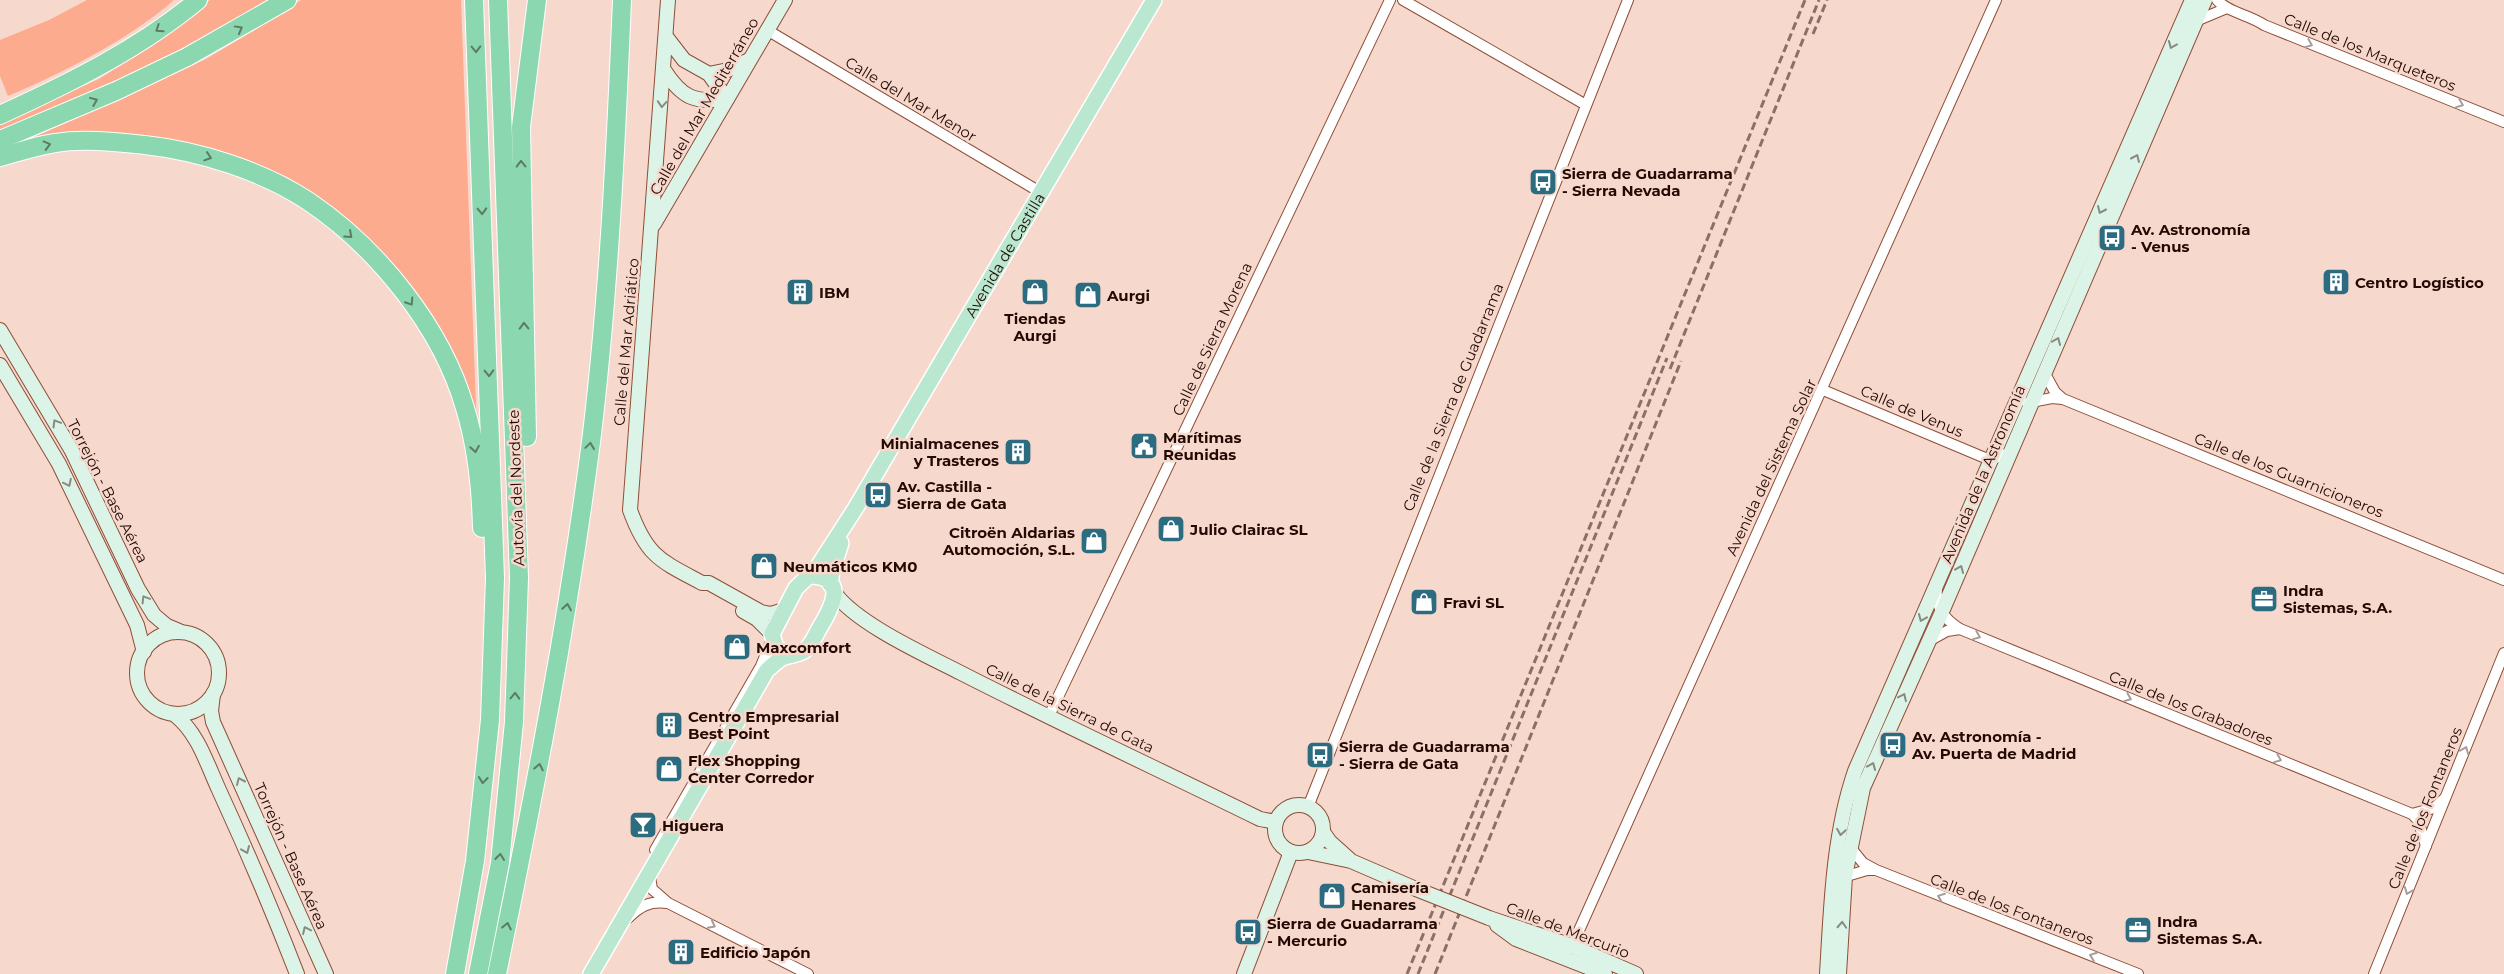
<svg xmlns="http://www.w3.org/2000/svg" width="2504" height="974" viewBox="0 0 2504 974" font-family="Montserrat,sans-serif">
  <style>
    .green { fill: #fcab8e }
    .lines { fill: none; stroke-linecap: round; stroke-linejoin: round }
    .street-casing { stroke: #8e4e36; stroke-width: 12 }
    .secondary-casing { stroke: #8e4e36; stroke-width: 16 }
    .primary-casing { stroke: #fff; stroke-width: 18 }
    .highway-casing { stroke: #fff; stroke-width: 20 }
    .street { stroke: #fff; stroke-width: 10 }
    .secondary { stroke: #dcf3e7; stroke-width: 14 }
    .primary { stroke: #b9e7d0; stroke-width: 15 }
    .highway { stroke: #8bd7b0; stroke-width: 18 }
    .rail { stroke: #8c7067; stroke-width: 3; stroke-dasharray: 8 4; stroke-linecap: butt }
    .secondary-bridge-casing { stroke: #8e4e36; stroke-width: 16; stroke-linecap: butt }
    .secondary-bridge { stroke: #dcf3e7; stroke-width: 14 }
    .oneway { stroke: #5d7b62 }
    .oneway2 { stroke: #a79d9a }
    .oneway3 { stroke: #898a80 }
    .labels { text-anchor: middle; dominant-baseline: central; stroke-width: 5; stroke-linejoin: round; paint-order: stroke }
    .street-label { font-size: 15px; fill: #240a03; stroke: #f7d8cd }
    .poi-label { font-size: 15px; font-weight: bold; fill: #240a03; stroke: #f7d8cd; text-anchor: start }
  </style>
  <rect width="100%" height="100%" fill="#f7d8cd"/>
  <!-- green -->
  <g class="green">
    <path d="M87,0H174C128,40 64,72 8,96L0,76V40L49,20Z"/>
    <path d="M210,0H268C185,55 91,92 0,131V124L99,79L167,36Z"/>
    <polygon points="301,0 461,0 477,434 413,290 377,247 329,206 220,152 165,138 126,135 69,135 28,140 206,59 275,18"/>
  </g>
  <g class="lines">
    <defs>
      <g id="street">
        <polyline points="1403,0 1586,105"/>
        <path d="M2217,0C2229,13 2250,15 2264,25L2504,122"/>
        <polyline points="2196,21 2227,8"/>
        <polyline points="767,30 1040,192"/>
        <polyline points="2044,372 2055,392 2063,399 2504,580"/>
        <polyline points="1823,390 1990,460 2009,453"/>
        <polyline points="2027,403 2052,398 2062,399"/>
        <path d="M1937,588C1935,607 1944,619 1960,629L2412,814L2418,820L2426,846"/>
        <polyline points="1929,641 1947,631 1960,629"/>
        <polyline points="1048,718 1390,0"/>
        <polyline points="1308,807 1628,0"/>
        <polyline points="2412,814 2434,808 2444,799"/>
        <polyline points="1851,848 1863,863 1876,870 2138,974"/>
        <polyline points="655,850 761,666 772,639"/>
        <polyline points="649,871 652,889 668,903 808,974"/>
        <polyline points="1840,878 1867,870 1875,870"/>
        <path d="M627,919C640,906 649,901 667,903"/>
        <polyline points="1568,948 1572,946 1996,0"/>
        <polyline points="2374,974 2504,653"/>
      </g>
      <g id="secondary">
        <path d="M668,0L630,510C647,557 661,561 702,583H709L761,612L771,614L784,610"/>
        <path d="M664,70C682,98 694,103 727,99L709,74L684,60L667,38"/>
        <polyline points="709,74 728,70 749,60"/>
        <polyline points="654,224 785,0"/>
        <polyline points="0,330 72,451 138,589 154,615 167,626 179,631"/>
        <polyline points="0,365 59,464 137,625 144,652"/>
        <path d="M834,592C855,623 926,655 961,673C1059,723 1160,770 1260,819L1276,822"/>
        <polyline points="743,611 757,619 772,634"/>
        <circle cx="178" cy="673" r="41"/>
        <polyline points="213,694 211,711 213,722 326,974"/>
        <path d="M175,715C198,733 207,764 219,790C247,851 273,912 297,974"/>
        <circle cx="1299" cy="829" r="24"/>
        <polyline points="1323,832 1330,842 1349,859"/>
        <polyline points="1308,852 1351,861 1416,889"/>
        <polyline points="1489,918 1572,946 1636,974"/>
        <polyline points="1497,925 1516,939 1605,974"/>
        <polyline points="1244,974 1291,852"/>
        <path d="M1827,974C1831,907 1833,835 1855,771L2192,0"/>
        <polyline points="1839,974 1845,876 1863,788 1941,614 2205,0"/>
      </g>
      <g id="primary">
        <polyline points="830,584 832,571 841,543"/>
        <path id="s1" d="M792,655L776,648L772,634L796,588L817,568L855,509L1154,0"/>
        <path d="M591,974L767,670C772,666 777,661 782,658C789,655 797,655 804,651C811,646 815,636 819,629C831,609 850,576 809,576"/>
      </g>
      <g id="highway">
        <path d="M0,115C70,83 139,49 198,0"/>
        <polyline points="0,140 116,91 187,57 287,0"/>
        <path d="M0,157C18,152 36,146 55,143C83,138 117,142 145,145C199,151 263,171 308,201C378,248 442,328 465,408C477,447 481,488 482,528"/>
        <polyline points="527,437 521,127 537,0"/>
        <polyline points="455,974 475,861 490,720 495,578 474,0"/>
        <polyline points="478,974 500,863 514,722 519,578 498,0"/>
        <path d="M497,974C534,795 569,616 592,434C609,290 616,145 622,0"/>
      </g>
    </defs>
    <!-- street casing -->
    <use href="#street" class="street-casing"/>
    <!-- secondary casing -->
    <use href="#secondary" class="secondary-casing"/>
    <!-- primary casing -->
    <use href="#primary" class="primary-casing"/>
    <!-- highway casing -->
    <use href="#highway" class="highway-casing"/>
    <!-- street -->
    <use href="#street" class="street"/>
    <!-- secondary -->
    <use href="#secondary" class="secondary"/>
    <!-- primary -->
    <use href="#primary" class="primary"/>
    <!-- highway -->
    <use href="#highway" class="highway"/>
    <!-- rail -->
    <g class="rail">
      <polyline points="1813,34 1827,0"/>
      <polyline points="1670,369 1819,0"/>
      <polyline points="1407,974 1805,0"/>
      <polyline points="1418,974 1667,358"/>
      <polyline points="1435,974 1681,361"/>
    </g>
    <defs>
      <polyline id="secondary-bridge" points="1416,889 1489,918"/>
    </defs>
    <!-- secondary-bridge casing -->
    <use href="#secondary-bridge" class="secondary-bridge-casing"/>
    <!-- secondary-bridge -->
    <use href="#secondary-bridge" class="secondary-bridge"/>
  </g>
  <!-- one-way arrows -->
  <defs><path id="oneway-chevron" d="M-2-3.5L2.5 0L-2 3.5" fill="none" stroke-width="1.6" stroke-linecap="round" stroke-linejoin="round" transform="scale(1.25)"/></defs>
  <g class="oneway">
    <use href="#oneway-chevron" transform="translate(159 29) rotate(146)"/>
    <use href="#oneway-chevron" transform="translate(239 29) rotate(-29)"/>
    <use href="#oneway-chevron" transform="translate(476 49) rotate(88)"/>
    <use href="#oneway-chevron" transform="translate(94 101) rotate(-22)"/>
    <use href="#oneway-chevron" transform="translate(47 145) rotate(-15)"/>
    <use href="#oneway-chevron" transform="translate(208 157) rotate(18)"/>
    <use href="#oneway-chevron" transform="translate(521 164) rotate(-91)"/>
    <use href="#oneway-chevron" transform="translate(482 211) rotate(88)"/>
    <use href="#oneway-chevron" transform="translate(349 235) rotate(42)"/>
    <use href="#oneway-chevron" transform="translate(410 302) rotate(57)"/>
    <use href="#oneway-chevron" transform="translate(524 326) rotate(-91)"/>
    <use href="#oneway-chevron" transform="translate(489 373) rotate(88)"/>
    <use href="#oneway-chevron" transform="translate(590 446) rotate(-82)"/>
    <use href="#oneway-chevron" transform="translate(475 449) rotate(81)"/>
    <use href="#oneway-chevron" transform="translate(567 607) rotate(-81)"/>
    <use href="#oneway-chevron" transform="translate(515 696) rotate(-88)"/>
    <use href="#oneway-chevron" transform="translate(539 767) rotate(-78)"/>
    <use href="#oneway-chevron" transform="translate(483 780) rotate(96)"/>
    <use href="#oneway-chevron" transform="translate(500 857) rotate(-83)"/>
    <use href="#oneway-chevron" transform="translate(507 926) rotate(-78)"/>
  </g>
  <g class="oneway2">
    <use href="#oneway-chevron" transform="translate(2309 44) rotate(22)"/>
    <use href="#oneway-chevron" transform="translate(2460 104) rotate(22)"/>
    <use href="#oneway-chevron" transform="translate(1977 636) rotate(22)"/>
    <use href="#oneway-chevron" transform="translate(2128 698) rotate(22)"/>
    <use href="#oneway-chevron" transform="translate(2465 750) rotate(-68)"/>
    <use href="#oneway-chevron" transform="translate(2278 759) rotate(22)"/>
    <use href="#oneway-chevron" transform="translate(2408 891) rotate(112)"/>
    <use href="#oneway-chevron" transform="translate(1941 897) rotate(-159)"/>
    <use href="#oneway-chevron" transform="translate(712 925) rotate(27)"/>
    <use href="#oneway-chevron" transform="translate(2093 956) rotate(-159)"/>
  </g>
  <g class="oneway3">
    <use href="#oneway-chevron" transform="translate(2172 45) rotate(113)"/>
    <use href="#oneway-chevron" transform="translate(662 104) rotate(94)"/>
    <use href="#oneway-chevron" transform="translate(2136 158) rotate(-66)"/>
    <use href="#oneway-chevron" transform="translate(2101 210) rotate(114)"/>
    <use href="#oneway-chevron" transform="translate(2057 341) rotate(-67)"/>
    <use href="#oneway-chevron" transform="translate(56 423) rotate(-121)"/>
    <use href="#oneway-chevron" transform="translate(68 483) rotate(64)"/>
    <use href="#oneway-chevron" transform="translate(1960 569) rotate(-67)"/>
    <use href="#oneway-chevron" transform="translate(145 599) rotate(-121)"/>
    <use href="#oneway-chevron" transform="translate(1922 618) rotate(113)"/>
    <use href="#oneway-chevron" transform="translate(1903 697) rotate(-65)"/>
    <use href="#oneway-chevron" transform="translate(1872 766) rotate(-67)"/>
    <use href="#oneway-chevron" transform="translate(240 781) rotate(-114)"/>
    <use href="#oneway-chevron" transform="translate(1841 832) rotate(99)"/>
    <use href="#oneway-chevron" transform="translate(246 850) rotate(67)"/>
    <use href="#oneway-chevron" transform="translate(1842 925) rotate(-87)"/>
    <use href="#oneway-chevron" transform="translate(306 930) rotate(-115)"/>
  </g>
  <!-- icons -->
  <defs>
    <symbol id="bus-square" viewBox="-11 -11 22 22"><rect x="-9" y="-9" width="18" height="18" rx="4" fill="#2b6c80" stroke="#f7d8cd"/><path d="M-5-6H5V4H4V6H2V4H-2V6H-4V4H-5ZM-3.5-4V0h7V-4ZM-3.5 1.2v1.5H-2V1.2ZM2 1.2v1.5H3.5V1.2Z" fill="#fff"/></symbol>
    <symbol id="building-square" viewBox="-11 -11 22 22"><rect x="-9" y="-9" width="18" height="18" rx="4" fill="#2b6c80" stroke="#f7d8cd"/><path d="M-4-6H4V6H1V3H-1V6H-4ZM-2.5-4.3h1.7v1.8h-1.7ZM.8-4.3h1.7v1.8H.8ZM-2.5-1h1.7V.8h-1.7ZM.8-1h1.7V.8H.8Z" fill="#fff"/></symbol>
    <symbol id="shop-square" viewBox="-11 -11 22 22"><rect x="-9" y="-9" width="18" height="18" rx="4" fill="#2b6c80" stroke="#f7d8cd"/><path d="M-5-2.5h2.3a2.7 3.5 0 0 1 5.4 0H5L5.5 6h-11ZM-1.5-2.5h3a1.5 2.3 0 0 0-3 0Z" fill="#fff"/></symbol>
    <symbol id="civic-square" viewBox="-11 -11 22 22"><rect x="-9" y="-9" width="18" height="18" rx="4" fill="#2b6c80" stroke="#f7d8cd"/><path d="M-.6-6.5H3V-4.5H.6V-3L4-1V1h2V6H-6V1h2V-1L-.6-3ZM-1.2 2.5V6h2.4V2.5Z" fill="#fff"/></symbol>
    <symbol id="office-square" viewBox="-11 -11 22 22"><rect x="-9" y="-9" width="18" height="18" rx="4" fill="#2b6c80" stroke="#f7d8cd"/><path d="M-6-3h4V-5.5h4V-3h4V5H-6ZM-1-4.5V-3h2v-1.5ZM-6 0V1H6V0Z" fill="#fff"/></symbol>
    <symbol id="bar-square" viewBox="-11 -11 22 22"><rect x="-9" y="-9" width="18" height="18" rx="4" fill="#2b6c80" stroke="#f7d8cd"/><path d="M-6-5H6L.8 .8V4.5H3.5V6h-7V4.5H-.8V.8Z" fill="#fff"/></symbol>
  </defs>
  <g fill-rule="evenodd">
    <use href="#bus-square" x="1527" y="166" width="32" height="32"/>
    <use href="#bus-square" x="2096" y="222" width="32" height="32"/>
    <use href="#building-square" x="2320" y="266" width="32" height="32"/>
    <use href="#building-square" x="784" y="276" width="32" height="32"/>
    <use href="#shop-square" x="1019" y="276" width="32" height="32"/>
    <use href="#shop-square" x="1072" y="279" width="32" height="32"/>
    <use href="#civic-square" x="1128" y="430" width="32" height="32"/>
    <use href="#building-square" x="1002" y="436" width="32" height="32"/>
    <use href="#bus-square" x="862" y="479" width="32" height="32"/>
    <use href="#shop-square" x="1155" y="513" width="32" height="32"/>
    <use href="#shop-square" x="1078" y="525" width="32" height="32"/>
    <use href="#shop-square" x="748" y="550" width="32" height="32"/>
    <use href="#office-square" x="2248" y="583" width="32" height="32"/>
    <use href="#shop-square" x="1408" y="586" width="32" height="32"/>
    <use href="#shop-square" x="721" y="631" width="32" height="32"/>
    <use href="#building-square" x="653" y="709" width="32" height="32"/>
    <use href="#bus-square" x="1877" y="729" width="32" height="32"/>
    <use href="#bus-square" x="1304" y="739" width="32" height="32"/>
    <use href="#shop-square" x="653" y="753" width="32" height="32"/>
    <use href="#bar-square" x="627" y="809" width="32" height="32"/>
    <use href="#shop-square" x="1316" y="880" width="32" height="32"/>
    <use href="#office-square" x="2122" y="914" width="32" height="32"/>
    <use href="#bus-square" x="1232" y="916" width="32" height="32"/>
    <use href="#building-square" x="665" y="936" width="32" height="32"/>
  </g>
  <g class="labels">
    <!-- street labels -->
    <g class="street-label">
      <text transform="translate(2370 52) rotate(22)">Calle de los Marqueteros</text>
      <text transform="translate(911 99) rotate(31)">Calle del Mar Menor</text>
      <text transform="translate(704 106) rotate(-60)">Calle del Mar Mediterráneo</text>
      <text stroke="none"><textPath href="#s1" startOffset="478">Avenida de Castilla</textPath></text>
      <text transform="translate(1212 339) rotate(-65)">Calle de Sierra Morena</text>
      <text transform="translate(626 342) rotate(-85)">Calle del Mar Adriático</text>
      <text transform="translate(1453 397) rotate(-68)">Calle de la Sierra de Guadarrama</text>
      <text transform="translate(1912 411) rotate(23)">Calle de Venus</text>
      <text transform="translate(1771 467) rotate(-65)">Avenida del Sistema Solar</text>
      <text transform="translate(1983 474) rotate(-67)">Avenida de la Astronomía</text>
      <text transform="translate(2289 475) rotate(22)">Calle de los Guarnicioneros</text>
      <text transform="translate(516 488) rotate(-92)">Autovía del Nordeste</text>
      <text transform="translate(108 491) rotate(63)">Torrejón - Base Aérea</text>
      <text transform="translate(1070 708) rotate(26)">Calle de la Sierra de Gata</text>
      <text transform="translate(2191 708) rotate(22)">Calle de los Grabadores</text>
      <text transform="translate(2425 808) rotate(-68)">Calle de los Fontaneros</text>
      <text transform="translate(291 856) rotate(66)">Torrejón - Base Aérea</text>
      <text transform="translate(2012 909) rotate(21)">Calle de los Fontaneros</text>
      <text transform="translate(1568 930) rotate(21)">Calle de Mercurio</text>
    </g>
    <!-- poi labels -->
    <g class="poi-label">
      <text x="1562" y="173">Sierra de Guadarrama<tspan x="1562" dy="17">- Sierra Nevada</tspan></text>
      <text x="2131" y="229">Av. Astronomía<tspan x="2131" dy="17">- Venus</tspan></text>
      <text x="2355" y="282">Centro Logístico</text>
      <text x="819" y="292">IBM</text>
      <text x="1107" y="295">Aurgi</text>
      <text x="1035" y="318" text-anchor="middle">Tiendas<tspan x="1035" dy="17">Aurgi</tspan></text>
      <text x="1163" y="437">Marítimas<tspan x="1163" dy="17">Reunidas</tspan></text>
      <text x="999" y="443" text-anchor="end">Minialmacenes<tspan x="999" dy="17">y Trasteros</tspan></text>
      <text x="897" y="486">Av. Castilla -<tspan x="897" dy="17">Sierra de Gata</tspan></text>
      <text x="1190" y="529">Julio Clairac SL</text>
      <text x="1075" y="532" text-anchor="end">Citroën Aldarias<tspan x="1075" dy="17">Automoción, S.L.</tspan></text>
      <text x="783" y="566">Neumáticos KM0</text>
      <text x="2283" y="590">Indra<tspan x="2283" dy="17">Sistemas, S.A.</tspan></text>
      <text x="1443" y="602">Fravi SL</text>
      <text x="756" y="647">Maxcomfort</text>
      <text x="688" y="716">Centro Empresarial<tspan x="688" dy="17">Best Point</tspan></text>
      <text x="1912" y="736">Av. Astronomía -<tspan x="1912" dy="17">Av. Puerta de Madrid</tspan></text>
      <text x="1339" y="746">Sierra de Guadarrama<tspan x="1339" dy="17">- Sierra de Gata</tspan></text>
      <text x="688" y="760">Flex Shopping<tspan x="688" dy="17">Center Corredor</tspan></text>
      <text x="662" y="825">Higuera</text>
      <text x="1351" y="887">Camisería<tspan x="1351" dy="17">Henares</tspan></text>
      <text x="2157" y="921">Indra<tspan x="2157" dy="17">Sistemas S.A.</tspan></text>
      <text x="1267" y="923">Sierra de Guadarrama<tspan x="1267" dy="17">- Mercurio</tspan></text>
      <text x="700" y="952">Edificio Japón</text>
    </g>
  </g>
</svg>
